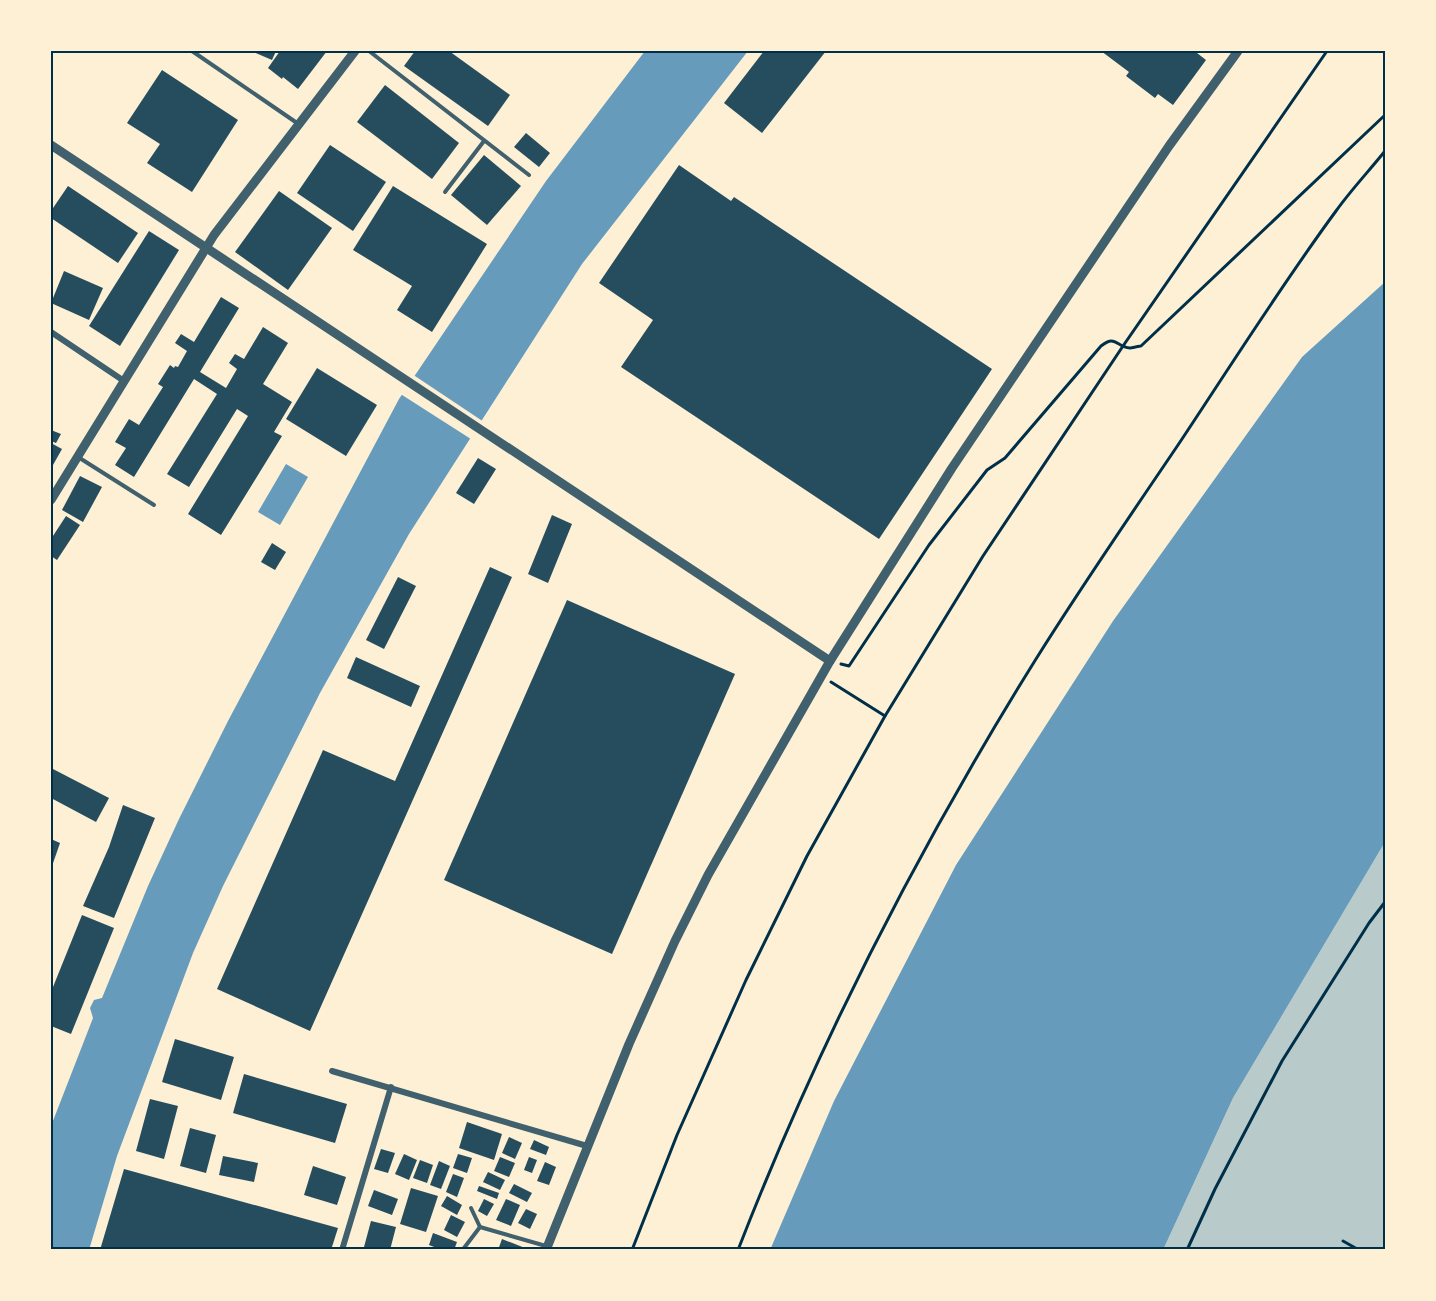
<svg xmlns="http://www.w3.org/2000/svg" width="1436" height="1301" viewBox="0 0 1436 1301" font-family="'Golos Text',sans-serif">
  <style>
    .green { fill: #b9caca }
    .water { fill: #669bbc }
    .pier { fill: #fdf0d5 }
    .building { fill: #264d5e }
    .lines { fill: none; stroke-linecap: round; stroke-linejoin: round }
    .path { stroke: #003049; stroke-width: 3 }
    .service { stroke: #3f606c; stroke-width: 4 }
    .minor { stroke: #3f606c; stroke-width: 6 }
    .tertiary { stroke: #3f606c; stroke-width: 9 }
    .neatline { fill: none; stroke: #003049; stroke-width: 2 }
  </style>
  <rect width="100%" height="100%" fill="#fdf0d5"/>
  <!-- green -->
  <polygon class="green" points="1385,842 1385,1250 1163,1250 1233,1098"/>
  <!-- water -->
  <g class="water">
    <polygon points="645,51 748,51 582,264 409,534 320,693 223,886 193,953 117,1156 89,1250 51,1250 51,1126 93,1018 90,1008 94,1000 102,998 148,886 179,819 228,721 399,399 546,181"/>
    <polygon points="1385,282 1385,842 1233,1098 1163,1250 770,1250 834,1101 956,865 1113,621 1302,357"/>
    <polygon points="286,464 308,477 280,525 258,512"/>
  </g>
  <!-- pier -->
  <polygon class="pier" points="412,374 484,422 474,441 399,393"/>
  <!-- building -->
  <g class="building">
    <polygon points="251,51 276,51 272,60"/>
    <polygon points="280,51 327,51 298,89 283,77 282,79 268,68"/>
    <polygon points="415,51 449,51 510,95 488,126 404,66"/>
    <polygon points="764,51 826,51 762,133 724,103"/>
    <polygon points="1101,51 1199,51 1197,53 1206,60 1173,105 1158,94 1155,98 1126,76 1129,72"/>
    <polygon points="162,70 238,120 192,192 147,163 160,144 127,123"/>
    <polygon points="385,85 459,143 432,179 357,122"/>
    <polygon points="526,133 550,153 539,167 514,147"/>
    <polygon points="330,145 386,182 353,231 297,193"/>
    <polygon points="484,155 521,186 487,225 451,195"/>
    <polygon points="679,165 731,201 734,197 992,369 879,539 621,367 653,320 599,283"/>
    <polygon points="68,186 138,233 118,263 51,218 51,211"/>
    <polygon points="393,186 487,244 432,332 397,310 412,286 353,250"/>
    <polygon points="279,191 332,228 288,290 235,252"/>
    <polygon points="149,231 179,250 120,346 89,326"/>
    <polygon points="64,271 103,288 89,320 51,303"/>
    <polygon points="221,297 239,308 200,372 226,388 237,369 229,363 235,354 244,359 263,327 288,343 263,384 292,402 274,432 282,436 221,535 188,514 248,416 237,409 189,487 167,474 217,394 194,379 134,477 115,465 126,448 115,442 129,419 139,425 163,387 158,384 170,365 174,368 175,366 178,367 187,351 175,343 181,334 194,342"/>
    <polygon points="317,368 377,405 346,456 286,419"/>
    <polygon points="51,430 61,434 56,443 51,441"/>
    <polygon points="51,443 62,449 53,465 51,463"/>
    <polygon points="478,458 496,469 474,504 456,493"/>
    <polygon points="80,476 102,487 83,522 62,510"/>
    <polygon points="552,515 572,524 548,583 528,574"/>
    <polygon points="66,516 80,525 57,560 51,556 51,539"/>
    <polygon points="272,543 286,552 275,570 261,562"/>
    <polygon points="490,567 512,577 310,1031 217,989 323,750 395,781"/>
    <polygon points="398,577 416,586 384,649 366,640"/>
    <polygon points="567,600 735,674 612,954 444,880"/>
    <polygon points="356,657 420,686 411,707 347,678"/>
    <polygon points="51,768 109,798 96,822 51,798"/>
    <polygon points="123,805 155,818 114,918 83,906 109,847"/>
    <polygon points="51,839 60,843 51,869"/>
    <polygon points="82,915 114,928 71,1034 51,1026 51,992"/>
    <polygon points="175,1039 234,1057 221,1100 162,1082"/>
    <polygon points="244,1074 347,1104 335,1143 233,1113"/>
    <polygon points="150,1099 178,1106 164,1159 136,1151"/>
    <polygon points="467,1122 502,1134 494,1160 459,1148"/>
    <polygon points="190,1128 216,1135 206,1173 180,1166"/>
    <polygon points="509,1137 522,1143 515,1159 502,1153"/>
    <polygon points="534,1140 549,1147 546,1155 530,1149"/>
    <polygon points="381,1149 395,1153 388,1173 374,1169"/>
    <polygon points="404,1154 417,1160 409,1180 395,1174"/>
    <polygon points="458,1154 472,1158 467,1173 453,1168"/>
    <polygon points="223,1156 258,1163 254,1182 219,1175"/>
    <polygon points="500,1157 515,1163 509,1177 494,1171"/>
    <polygon points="529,1157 537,1160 532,1173 524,1170"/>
    <polygon points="420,1160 433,1165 427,1183 413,1178"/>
    <polygon points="439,1161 450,1166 441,1189 430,1185"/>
    <polygon points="545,1162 556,1167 549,1185 537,1181"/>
    <polygon points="313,1166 346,1177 337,1205 304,1195"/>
    <polygon points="124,1169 338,1228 331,1250 100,1250"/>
    <polygon points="488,1172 505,1180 500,1190 483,1182"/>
    <polygon points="453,1174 464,1178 457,1197 446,1192"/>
    <polygon points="514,1184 532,1193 527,1202 509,1193"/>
    <polygon points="479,1186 499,1193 497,1199 477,1191"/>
    <polygon points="411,1188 438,1196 426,1232 400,1224"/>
    <polygon points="374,1190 398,1199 392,1215 368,1206"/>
    <polygon points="447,1196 462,1205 457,1215 441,1206"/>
    <polygon points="484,1199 494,1204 487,1216 478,1211"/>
    <polygon points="506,1199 520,1205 511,1226 496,1220"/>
    <polygon points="526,1209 537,1214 530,1229 518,1223"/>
    <polygon points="451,1215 465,1222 457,1237 444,1230"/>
    <polygon points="371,1221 396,1227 390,1250 375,1250 364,1247"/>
    <polygon points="433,1233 457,1242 454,1250 442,1250 429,1245"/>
    <polygon points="502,1239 525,1248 525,1250 498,1250"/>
  </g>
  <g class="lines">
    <!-- path -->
    <g class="path">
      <path d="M841,664L849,666L929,545L987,470L1005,458L1101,346C1116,334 1116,347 1130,348C1131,348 1140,346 1141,346L1385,115"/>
      <polyline points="831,682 885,716"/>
      <polyline points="1343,1241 1359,1250"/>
      <polyline points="632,1250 677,1135 746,980 807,856 885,716 983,556 1123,346 1327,51"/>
      <path d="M738,1250C818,1044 919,847 1036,659C1081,587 1130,516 1178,445C1230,367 1280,287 1336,211C1351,190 1369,171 1385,151"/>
      <polyline points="1187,1250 1215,1189 1282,1061 1369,923 1385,902"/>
    </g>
    <!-- service -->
    <g class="service">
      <polyline points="192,51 297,123"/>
      <polyline points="369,51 529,175"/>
      <polyline points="445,192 484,141"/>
      <polyline points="78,457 154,505"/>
      <polyline points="471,1208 480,1227"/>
      <polyline points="464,1248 480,1227 546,1246"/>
    </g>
    <!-- minor -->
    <g class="minor">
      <polyline points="51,332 124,381"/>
      <polyline points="332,1071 587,1146"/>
      <polyline points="342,1250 391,1087"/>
    </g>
    <!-- tertiary -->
    <g class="tertiary">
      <polyline points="51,145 830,661"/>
      <polyline points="51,500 214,235 355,51"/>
      <polyline points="546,1250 629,1044 675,941 708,875 830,661 952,468 1169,146 1238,51"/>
    </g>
  </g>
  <!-- border -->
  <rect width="1436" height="1301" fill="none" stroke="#fdf0d5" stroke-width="105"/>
  <rect x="52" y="52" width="1332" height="1196" class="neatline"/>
</svg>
